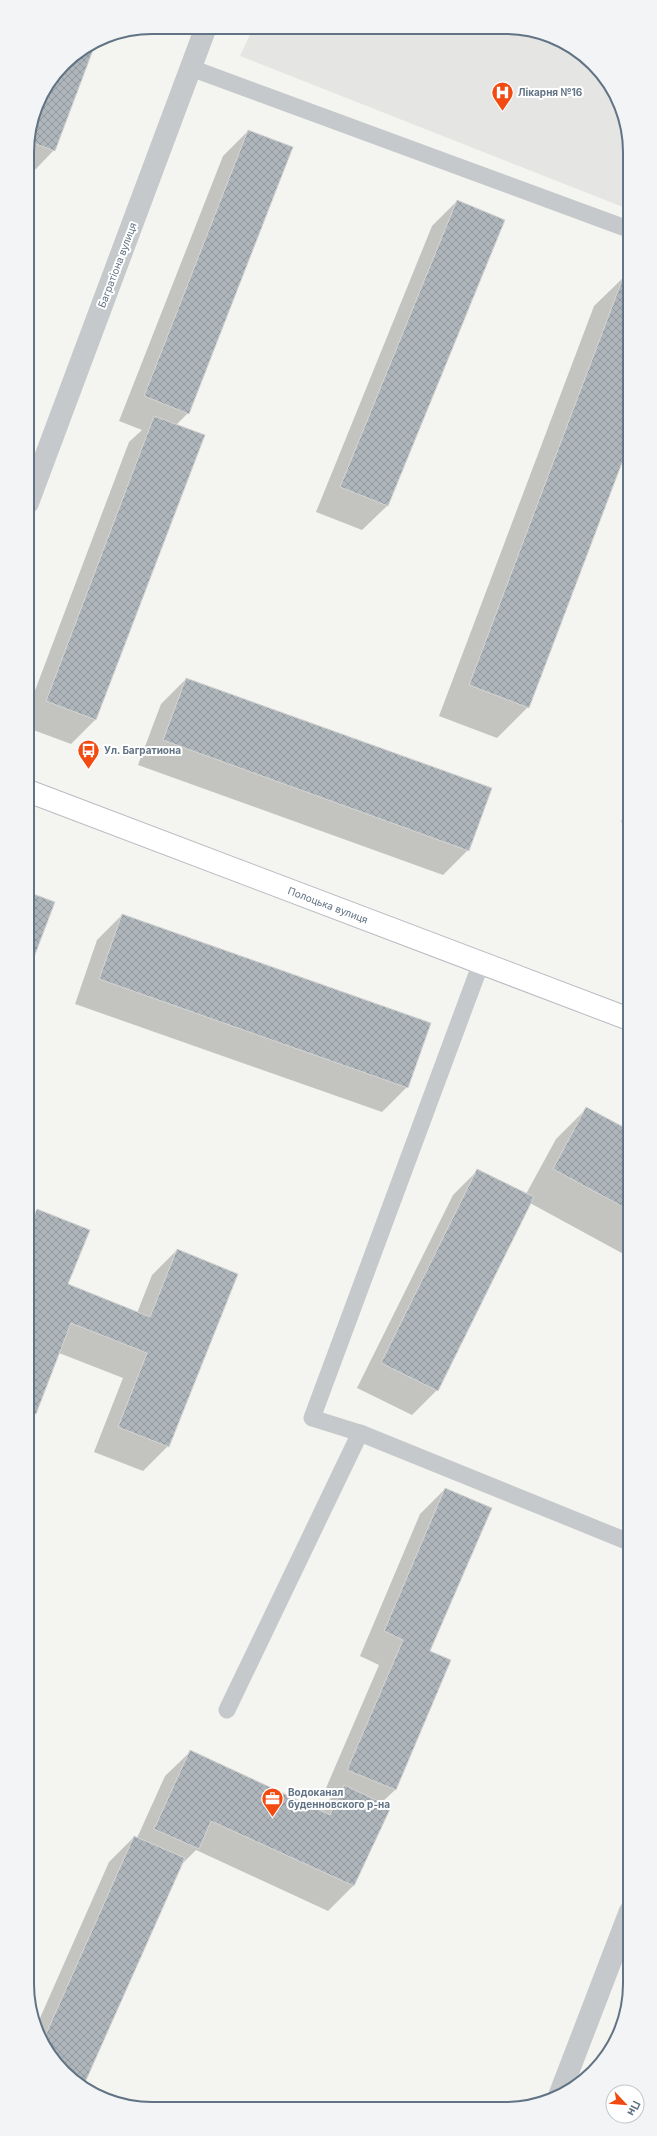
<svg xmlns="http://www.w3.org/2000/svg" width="657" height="2136" viewBox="0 0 657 2136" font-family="Inter,sans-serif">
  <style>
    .built { fill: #e5e6e3 }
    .shadow { fill: #0003 }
    .building { fill: url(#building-cross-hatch); stroke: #d5d5d3 }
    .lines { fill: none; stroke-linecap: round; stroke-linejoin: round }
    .secondary-casing { stroke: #b8bcc1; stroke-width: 24 }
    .service { stroke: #c6c9cc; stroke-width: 17 }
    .tertiary { stroke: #c6c9cc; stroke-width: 22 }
    .secondary { stroke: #fff; stroke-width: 22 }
    .labels { text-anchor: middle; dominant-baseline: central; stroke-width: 4; stroke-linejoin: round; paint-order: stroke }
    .poi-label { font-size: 10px; font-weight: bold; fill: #617384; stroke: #fff; text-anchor: start }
    .street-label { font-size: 10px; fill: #617384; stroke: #fff }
    .rim { fill: none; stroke: #617384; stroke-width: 2 }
  </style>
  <defs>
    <pattern id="building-cross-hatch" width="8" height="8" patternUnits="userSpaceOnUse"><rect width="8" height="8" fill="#aeb6bb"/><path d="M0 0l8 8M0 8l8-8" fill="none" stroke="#91989e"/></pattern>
  </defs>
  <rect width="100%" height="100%" fill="#f4f5f0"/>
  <!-- built -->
  <polygon class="built" points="253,28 530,29 567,44 594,64 617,96 628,128 628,209 240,56"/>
  <!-- shadow -->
  <g class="shadow">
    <polygon points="95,43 54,150 34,171 27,168 27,144 37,104 64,63"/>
    <polygon points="248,131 188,413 176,425 96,719 71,744 28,728 28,709 129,442 142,430 119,421 223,156"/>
    <polygon points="457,201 387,506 362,530 316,512 432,226"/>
    <polygon points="625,276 528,707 497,738 439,716 594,306"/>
    <polygon points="186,679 468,850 443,875 138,765 161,704"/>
    <polygon points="628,803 628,824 621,822"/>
    <polygon points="122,915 407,1087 382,1112 75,1004 97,940"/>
    <polygon points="587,1108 629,1131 629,1257 530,1203 437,1390 412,1415 357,1388 453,1195 478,1170 526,1194 556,1139"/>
    <polygon points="37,1210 67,1285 137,1313 152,1275 177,1250 168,1446 143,1471 94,1452 123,1378 59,1353 35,1414 29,1420 28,1219"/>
    <polygon points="445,1489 429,1651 450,1660 395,1790 381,1803 389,1807 353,1886 328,1911 196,1850 180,1866 82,2087 63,2072 40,2040 36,2027 109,1862 134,1837 137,1838 165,1776 190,1752 319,1811 331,1798 323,1795 379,1665 360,1656 420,1514"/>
  </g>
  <!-- building -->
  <g class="building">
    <polygon points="96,42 55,151 28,141 37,104 64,63"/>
    <polygon points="248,130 293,147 189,414 144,396"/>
    <polygon points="457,200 505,220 388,506 340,487"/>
    <polygon points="624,275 628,276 628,447 529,708 469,685"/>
    <polygon points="154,416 205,435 96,720 46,701"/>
    <polygon points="186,678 492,788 469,851 163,740"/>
    <polygon points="28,892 55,902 28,973"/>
    <polygon points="122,914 431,1023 408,1088 99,979"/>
    <polygon points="586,1107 629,1130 629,1210 553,1169"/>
    <polygon points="477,1169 534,1197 438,1391 381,1363"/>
    <polygon points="37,1209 90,1230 68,1284 150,1317 177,1249 238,1274 169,1447 118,1427 147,1353 71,1323 36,1414 29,1412 28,1230"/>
    <polygon points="445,1488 492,1508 430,1651 451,1660 396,1790 347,1770 403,1640 384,1631"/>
    <polygon points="190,1750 330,1815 344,1785 391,1807 354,1886 211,1821 199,1849 154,1829"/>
    <polygon points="134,1836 185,1858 83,2087 63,2072 42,2043"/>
  </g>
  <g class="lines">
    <defs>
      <g id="secondary">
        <path id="s1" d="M28,791L629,1019"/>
      </g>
    </defs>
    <!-- secondary casing -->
    <use href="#secondary" class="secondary-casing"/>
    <!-- service -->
    <g class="service">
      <polyline points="191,68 628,229"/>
      <polyline points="481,963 312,1418 360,1433 629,1542"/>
      <polyline points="227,1710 360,1433"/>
    </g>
    <!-- tertiary -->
    <g class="tertiary">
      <polyline points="28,503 206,27"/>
      <polyline points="559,2096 630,1911"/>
    </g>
    <!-- secondary -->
    <use href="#secondary" class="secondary"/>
  </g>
  <!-- icons -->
  <defs>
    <symbol id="hospital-pin" viewBox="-11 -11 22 30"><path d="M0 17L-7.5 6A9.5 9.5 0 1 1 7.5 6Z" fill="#f24b12" stroke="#fff"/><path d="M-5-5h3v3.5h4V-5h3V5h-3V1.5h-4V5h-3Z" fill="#fff"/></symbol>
    <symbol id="bus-pin" viewBox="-11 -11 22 30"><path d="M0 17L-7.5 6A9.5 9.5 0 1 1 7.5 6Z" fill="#f24b12" stroke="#fff"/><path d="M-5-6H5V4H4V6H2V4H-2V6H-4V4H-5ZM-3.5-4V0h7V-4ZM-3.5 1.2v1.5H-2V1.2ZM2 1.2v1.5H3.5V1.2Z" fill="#fff"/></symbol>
    <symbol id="office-pin" viewBox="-11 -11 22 30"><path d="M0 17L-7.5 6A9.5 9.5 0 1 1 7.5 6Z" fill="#f24b12" stroke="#fff"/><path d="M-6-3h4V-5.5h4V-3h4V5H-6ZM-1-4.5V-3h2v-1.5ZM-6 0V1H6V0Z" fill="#fff"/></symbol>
  </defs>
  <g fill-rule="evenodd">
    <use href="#hospital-pin" x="490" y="80" width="25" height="34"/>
    <use href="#bus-pin" x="76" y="738" width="25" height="34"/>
    <use href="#office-pin" x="260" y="1786" width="25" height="34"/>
  </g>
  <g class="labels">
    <!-- poi labels -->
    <g class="poi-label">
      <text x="518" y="92">Лікарня №16</text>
      <text x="104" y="750">Ул. Багратиона</text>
      <text x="288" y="1792">Водоканал<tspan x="288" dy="12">буденновского р-на</tspan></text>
    </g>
    <!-- street labels -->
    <g class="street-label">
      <text transform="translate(117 265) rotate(-69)">Багратіона вулиця</text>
      <text stroke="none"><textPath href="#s1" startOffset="321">Полоцька вулиця</textPath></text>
    </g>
  </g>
  <!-- crop -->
  <path d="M0 0H657V2136H0ZM152 34H505A118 118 0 0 1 623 152V1984A118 118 0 0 1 505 2102H152A118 118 0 0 1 34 1984V152A118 118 0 0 1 152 34Z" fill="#f2f4f5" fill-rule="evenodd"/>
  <path class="rim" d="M152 34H505A118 118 0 0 1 623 152V1984A118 118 0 0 1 505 2102H152A118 118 0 0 1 34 1984V152A118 118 0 0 1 152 34Z"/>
  <!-- north arrow -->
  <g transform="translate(625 2104) rotate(116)"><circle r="19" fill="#ffffff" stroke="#c0c7ce"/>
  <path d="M0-3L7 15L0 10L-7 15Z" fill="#f24b12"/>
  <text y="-6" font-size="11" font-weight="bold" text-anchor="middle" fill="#617384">Пн</text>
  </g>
</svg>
